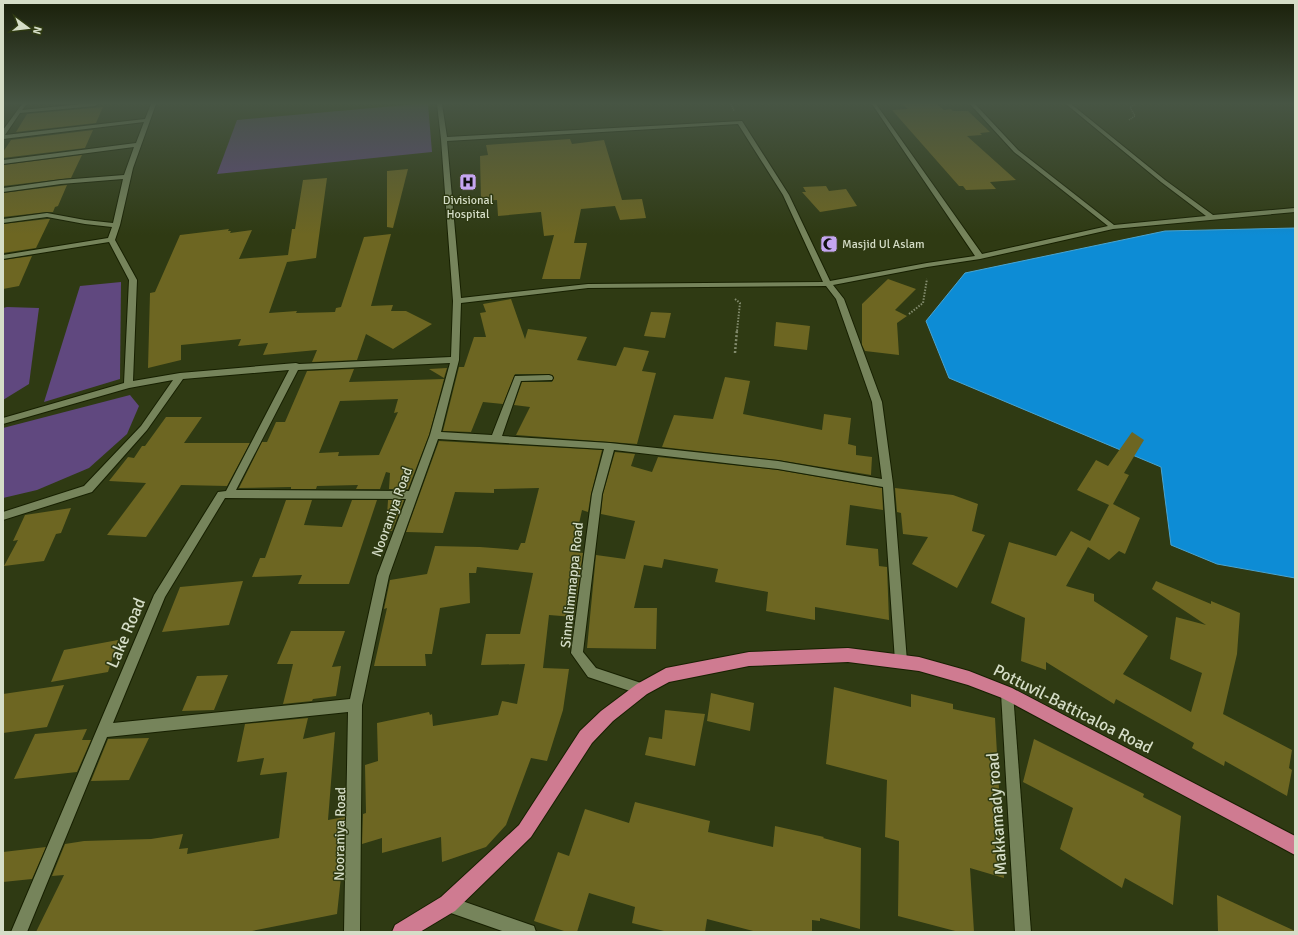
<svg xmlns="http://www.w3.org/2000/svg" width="1298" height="935" viewBox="0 0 1298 935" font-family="Signika,sans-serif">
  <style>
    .green { fill: #60487f }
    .water { fill: #0d8cd5; stroke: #49a4d1 }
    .building { fill: #6d6622; fill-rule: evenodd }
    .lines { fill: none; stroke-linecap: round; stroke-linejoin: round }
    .minor-casing { stroke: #172000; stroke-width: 2 }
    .highway-casing { stroke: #172000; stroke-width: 2 }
    .path-far2 { stroke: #828b6d; stroke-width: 1.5; stroke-dasharray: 1 1; stroke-linecap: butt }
    .path-far1 { stroke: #828b6d; stroke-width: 2; stroke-dasharray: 1.5 1.5; stroke-linecap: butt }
    .path { stroke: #828b6d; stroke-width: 2.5; stroke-dasharray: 2 2; stroke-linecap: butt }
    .minor { fill: #76845b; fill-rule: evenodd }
    .highway { fill: #cf7b91; fill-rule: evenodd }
    .labels { text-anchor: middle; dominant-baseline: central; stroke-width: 3; stroke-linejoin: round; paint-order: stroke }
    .far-poi-label { font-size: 12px; fill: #d5ddc7; stroke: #2f3a13 }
    .street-label { font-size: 14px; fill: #d5ddc7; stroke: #2f3a13 }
    .near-street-label { font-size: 17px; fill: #d5ddc7; stroke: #2f3a13 }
  </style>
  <rect width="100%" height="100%" fill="#2f3a13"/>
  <!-- green -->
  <g class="green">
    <polygon points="417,104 428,104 432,152 217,174 237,120"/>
    <polygon points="121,282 120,379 44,402 80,286"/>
    <polygon points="7,307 39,308 29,384 3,400 3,308"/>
    <polygon points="130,395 139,406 127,434 89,468 37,490 3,498 3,428"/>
  </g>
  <!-- water -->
  <polygon class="water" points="1295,228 1295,578 1217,564 1171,545 1161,467 949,378 926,321 965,273 1165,231"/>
  <!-- building -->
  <g class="building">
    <polygon points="902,104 937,104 944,110 951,109 953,111 968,111 990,132 980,133 982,135 967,136 1016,180 990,182 996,189 966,190 963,186 959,186 892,110 908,109"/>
    <polygon points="103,107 96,123 16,132 27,114"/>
    <polygon points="93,130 85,148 3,158 3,152 11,140"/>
    <polygon points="570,139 572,144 604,140 622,200 642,199 646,218 620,220 615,206 581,209 574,243 587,243 580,279 542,279 554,235 544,236 541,212 498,216 497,200 481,201 480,156 488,155 486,145"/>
    <polygon points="82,155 71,178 3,186 3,165"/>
    <polygon points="408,169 393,228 387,227 387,171"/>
    <polygon points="327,178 316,258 287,262 269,313 297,311 296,313 335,312 336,308 341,307 364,237 391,234 371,306 393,305 391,311 406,311 432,324 393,349 366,334 357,360 312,362 317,350 263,355 268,343 238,346 241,339 181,345 181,360 148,368 150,293 155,292 180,235 229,229 228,231 231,231 230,233 252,230 239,259 288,255 292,229 295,229 303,180"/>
    <polygon points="67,185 58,206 55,207 53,212 47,212 3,217 3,193"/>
    <polygon points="826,186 829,191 846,189 857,206 820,212 802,192 806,192 803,187"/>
    <polygon points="47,219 50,219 36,248 3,253 3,224"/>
    <polygon points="32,256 19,286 3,289 3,260"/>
    <polygon points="888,279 916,289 895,310 907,316 897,323 899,355 865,351 862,345 862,304"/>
    <polygon points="511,299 525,339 528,329 587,337 577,360 616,366 624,347 649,351 642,371 656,373 637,444 516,435 530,407 514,405 522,382 552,382 554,377 549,374 515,374 503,404 483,402 471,432 443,431 459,367 464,367 474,337 486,337 480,313 486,312 483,304"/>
    <polygon points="651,312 671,313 665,338 644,336"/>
    <polygon points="776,322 810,326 807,350 774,346"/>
    <polygon points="447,368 444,378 429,369"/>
    <path d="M354,369L349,382L444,379L429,435L408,489H389L390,473L386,472L380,489H356L358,485L317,486L316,489H291V487L239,488L262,442H267L276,422H285L307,371ZM398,399L394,413L398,412L379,455L338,456L339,452L319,453L340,401Z"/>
    <polygon points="725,377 750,381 743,414 822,430 824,414 851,418 848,444 856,446 856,455 872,457 871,475 778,460 662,447 674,415 713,419"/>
    <polygon points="166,417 202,417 184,443 250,443 227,486 181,485 146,537 107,535 146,483 109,481 128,457 134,458 142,446 145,446"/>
    <polygon points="1132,432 1144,440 1124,473 1129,475 1113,504 1140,518 1125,554 1119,551 1109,560 1088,547 1066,586 1094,594 1094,601 1148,636 1123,674 1191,712 1202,673 1170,659 1176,617 1206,625 1152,589 1156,581 1211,604 1211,601 1240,613 1237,654 1223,714 1292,750 1289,768 1292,770 1287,796 1225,761 1224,766 1192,748 1194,743 1116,699 1114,704 1046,662 1046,670 1021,661 1025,618 991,603 1009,542 1056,556 1071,531 1090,541 1109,505 1077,490 1096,460 1108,466"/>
    <polygon points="439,441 602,450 591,494 588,512 582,510 573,551 583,553 574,617 549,615 543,668 569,669 563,710 547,761 531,758 506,825 486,847 442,862 441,837 382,853 382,838 362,844 363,814 366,813 365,765 378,761 377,723 429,712 430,715 432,714 433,726 498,715 502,701 517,704 525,664 481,665 486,634 520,634 533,573 477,567 476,573 469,573 470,603 440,608 432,654 425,654 426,666 374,666 387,608 384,609 390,580 427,574 435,546 480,547 518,550 521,543 525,543 539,488 494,489 494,493 455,492 443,533 406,532"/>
    <polygon points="615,452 635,454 631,466 652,472 658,457 778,470 882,488 883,510 850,505 846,545 878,549 879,566 887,567 889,620 815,607 815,620 766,611 768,592 715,582 718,569 664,559 662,568 644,565 634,608 657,608 656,649 587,648 596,555 625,559 635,521 601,514 603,494"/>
    <polygon points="895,488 953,495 978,504 972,531 985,535 957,588 912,564 928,537 903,534 901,513 897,512"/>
    <polygon points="286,500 312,500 304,525 342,527 352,500 377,500 349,584 298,584 302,575 252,577 260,558 265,558"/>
    <polygon points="388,500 404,500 392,531 386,531"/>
    <polygon points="71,508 61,533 56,534 44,561 4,566 18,540 13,541 25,515"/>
    <polygon points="243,581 229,625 162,632 180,587"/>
    <polygon points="291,631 345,631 332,667 341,666 336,696 313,699 312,701 283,704 293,664 277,664"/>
    <polygon points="118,640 108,672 51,682 64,650"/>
    <polygon points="228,675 214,710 182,711 197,676"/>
    <polygon points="64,685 47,727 3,733 3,694"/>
    <polygon points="834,687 911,707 911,694 953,704 953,709 995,718 1004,878 970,868 974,932 959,932 898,916 899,841 885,837 887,780 826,764"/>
    <polygon points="711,693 754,703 750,731 707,721"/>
    <polygon points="665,710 705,714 695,766 645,755 649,737 662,739"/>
    <polygon points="308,718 303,739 335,732 328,820 345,817 344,849 337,914 247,932 36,932 64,875 52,876 65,844 84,841 151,839 183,834 179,849 188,848 187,854 279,838 287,772 260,775 264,758 237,762 245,724"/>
    <polygon points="87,729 82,740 91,740 77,772 14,779 35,734"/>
    <polygon points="149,738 129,780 91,781 108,739"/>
    <polygon points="1034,739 1144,794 1143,797 1181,816 1173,905 1125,878 1122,888 1060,849 1073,808 1023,782"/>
    <polygon points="635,802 710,821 708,832 773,847 775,826 824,837 823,838 861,848 860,929 820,918 820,921 812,920 812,932 757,932 707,919 705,932 668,932 632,923 635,907 589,893 577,932 567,932 534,921 558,852 569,856 585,809 629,823"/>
    <polygon points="46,847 32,879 3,882 3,852"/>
    <polygon points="1217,895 1295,931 1295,932 1218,932"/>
  </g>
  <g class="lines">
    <defs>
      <g id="minor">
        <path d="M22,104H27L22,110L82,104H98L95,106L20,113L5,135L145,119L151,104H156L133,168L120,225L115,240L137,280L133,381L180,373L296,363L299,364L451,357L453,301L441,139L437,104H442L447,137L742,121L789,195L830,281L927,263L975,256L872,104H876L982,254L1108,226L1014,152L970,104H975L1018,150L1114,225L1206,216L1161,182L1066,104H1071L1165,180L1213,215L1295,208V212L1113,229L980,259L927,267L833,285L844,299L882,402L893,484L907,661L905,665L901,667L897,665L895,661L883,487L778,469L614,450L602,494L583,652L596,668L647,685L648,689L647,693L642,695L588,677L571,653L592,494L604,449L438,439L389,576L362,705L360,932H344L348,712L107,737L27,932H11L154,595L218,492L226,491L289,370L183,379L147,430L92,492L3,520V512L84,486L141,426L173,380L129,388L3,424V418L124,383L129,280L109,242L3,259V255L108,238L112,227L85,224L47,217L3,223V219L47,213L85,220L113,223L123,179L61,184L3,192V188L61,180L124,175L134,147L3,164V160L136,143L144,122L3,139V130ZM738,124L783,195L823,282L588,284L461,298L447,141ZM826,286L836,299L872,402L882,479L778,461L610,443L502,436L521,381L552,380L553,378L552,376L549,375L515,376L492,435L441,432L459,360L461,303L588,288ZM450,363L430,435L409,491L236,490L298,370ZM225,498L406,499L377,576L350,699L113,723L165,597Z"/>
        <polygon points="1007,687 1012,689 1013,693 1031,932 1015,932 1001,693 1002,689"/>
        <polygon points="448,896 528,924 534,926 536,932 505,932 448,912 442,910 440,904 442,898"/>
      </g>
      <polygon id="highway" points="848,648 919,657 969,671 1012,688 1295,836 1295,855 1002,698 968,685 919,671 848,662 749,666 669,682 647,694 613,721 592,743 531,837 455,911 420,932 392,932 395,925 441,897 519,825 580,731 601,711 637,684 666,668 749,652"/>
    </defs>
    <!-- minor casing -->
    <use href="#minor" class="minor-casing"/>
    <!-- highway casing -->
    <use href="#highway" class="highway-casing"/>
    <!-- path-far2 -->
    <g class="path-far2">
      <polyline points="731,104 734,111"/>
      <polyline points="1129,120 1135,116 1130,107 1136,104"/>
    </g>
    <!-- path-far1 -->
    <g class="path-far1">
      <polyline points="735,299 740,303 737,331"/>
      <polyline points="909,314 923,303 927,279"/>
    </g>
    <!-- path -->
    <polyline class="path" points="735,353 737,330"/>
    <!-- minor -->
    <use href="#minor" class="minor"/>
    <!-- highway -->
    <use href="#highway" class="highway"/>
  </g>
  <!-- sky -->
  <linearGradient id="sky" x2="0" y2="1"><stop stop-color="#1a200a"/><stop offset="0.44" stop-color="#475544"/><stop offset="1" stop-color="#475544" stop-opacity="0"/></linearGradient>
  <rect width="1298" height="235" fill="url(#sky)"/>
  <!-- icons -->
  <defs>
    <symbol id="hospital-square" viewBox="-11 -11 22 22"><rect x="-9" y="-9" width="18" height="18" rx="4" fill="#c5a6f0" stroke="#2f3a13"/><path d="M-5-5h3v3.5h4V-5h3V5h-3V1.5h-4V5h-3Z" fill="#111"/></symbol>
    <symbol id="mosque-square" viewBox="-11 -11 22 22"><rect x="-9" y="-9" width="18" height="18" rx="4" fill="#c5a6f0" stroke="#2f3a13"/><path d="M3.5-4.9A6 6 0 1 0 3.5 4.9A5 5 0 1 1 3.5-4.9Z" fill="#111"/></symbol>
  </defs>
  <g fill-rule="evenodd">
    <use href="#hospital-square" x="458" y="172" width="20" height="20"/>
    <use href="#mosque-square" x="819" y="234" width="20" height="20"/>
  </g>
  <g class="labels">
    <!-- far-poi labels -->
    <g class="far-poi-label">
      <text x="468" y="200">Divisional<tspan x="468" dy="14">Hospital</tspan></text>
      <text x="842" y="244" text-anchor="start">Masjid Ul Aslam</text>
    </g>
    <!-- street labels -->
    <g class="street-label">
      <text transform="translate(392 512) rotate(-70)">Nooraniya Road</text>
      <text transform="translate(572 585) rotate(-84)">Sinnalimmappa Road</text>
      <text transform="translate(340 834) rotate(-89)">Nooraniya Road</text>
    </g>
    <!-- near-street labels -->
    <g class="near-street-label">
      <text transform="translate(126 633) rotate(-67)">Lake Road</text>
      <text transform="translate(1073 709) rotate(27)">Pottuvil-Batticaloa Road</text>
      <text transform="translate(997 814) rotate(-94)">Makkamady road</text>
    </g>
  </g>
  <!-- border -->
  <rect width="1298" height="935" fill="none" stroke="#d5ddc7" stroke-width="8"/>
  <!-- north arrow -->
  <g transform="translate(28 28) rotate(105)" stroke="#2f3a13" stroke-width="3" paint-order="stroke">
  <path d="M0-3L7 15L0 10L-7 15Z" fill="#d5ddc7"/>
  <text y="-6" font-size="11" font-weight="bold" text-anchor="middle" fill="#d5ddc7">N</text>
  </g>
</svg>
